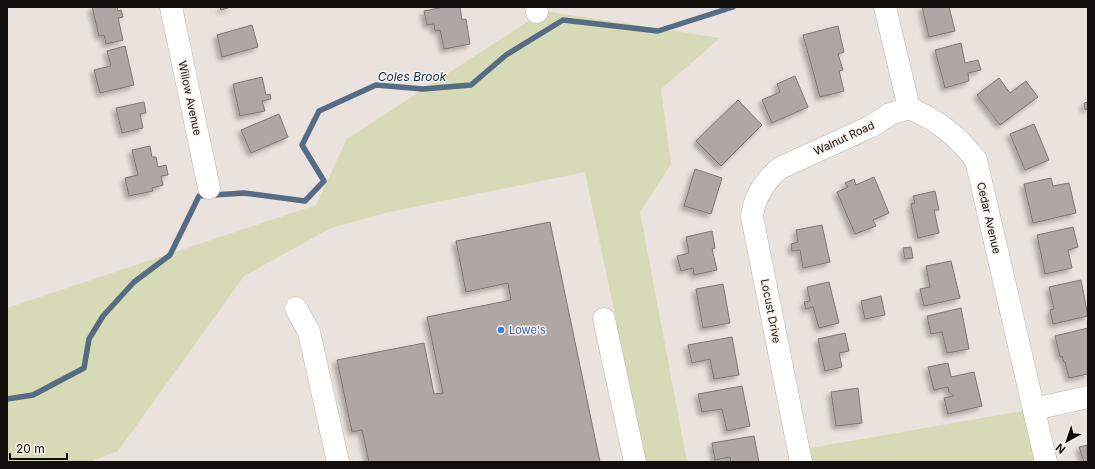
<svg xmlns="http://www.w3.org/2000/svg" width="1095" height="469" viewBox="0 0 1095 469" font-family="Inter,sans-serif">
  <style>
    .green { fill: #d7dab6 }
    .lines { fill: none; stroke-linecap: round; stroke-linejoin: round }
    .stream { stroke: #566c84; stroke-width: 5.5 }
    .building { fill: #b0a6a4; stroke: #807775; filter: url(#shadow) }
    .minor-casing { stroke: #bab3ac; stroke-width: 23 }
    .minor { stroke: #fff; stroke-width: 22 }
    .shop-dot { fill: #3f7fe0; stroke: #f7efe9; stroke-width: 1.5 }
    .labels { text-anchor: middle; dominant-baseline: central; stroke-width: 3; stroke-linejoin: round; paint-order: stroke }
    .street-label { font-size: 11px; fill: #110e0c; stroke: #f7efe9 }
    .shop-label { font-size: 11px; fill: #366cbe; stroke: #f7efe9; text-anchor: start }
    .water-label { font-size: 12px; font-style: italic; fill: #0b3054; stroke: #f7efe9 }
  </style>
  <defs>
    <filter id="shadow"><feDropShadow dx="-3.5" dy="3.5" stdDeviation="2" flood-color="#0004"/></filter>
  </defs>
  <rect width="100%" height="100%" fill="#eae2dc"/>
  <!-- green -->
  <g class="green">
    <polygon points="544,11 720,38 661,89 671,164 640,212 687,462 646,462 585,172 389,212 331,228 244,276 118,451 89,462 7,462 7,308 316,205 347,139"/>
    <polygon points="1034,409 1046,462 801,462 799,450"/>
  </g>
  <g class="lines">
    <!-- stream -->
    <polyline class="stream" points="7,399 33,395 84,368 89,339 103,316 134,282 170,255 199,196 244,193 305,201 324,181 302,145 319,111 376,85 423,89 471,85 506,55 563,20 658,31 733,7"/>
  </g>
  <!-- building -->
  <g class="building">
    <polygon points="92,7 117,7 118,11 121,10 123,17 118,18 123,40 106,44 104,35 99,36"/>
    <polygon points="220,7 231,7 221,10"/>
    <polygon points="444,7 460,7 462,20 466,19 470,44 444,49 440,30 435,31 434,24 427,25 424,11"/>
    <polygon points="922,7 949,7 955,31 929,37"/>
    <polygon points="252,25 258,47 222,57 217,35"/>
    <polygon points="838,26 844,52 838,54 843,70 839,71 844,91 820,97 803,35"/>
    <polygon points="961,43 965,63 978,60 981,70 968,73 969,81 945,88 935,50"/>
    <polygon points="125,46 134,85 100,93 94,70 111,66 107,51"/>
    <polygon points="795,76 808,107 772,123 762,100 780,92 777,84"/>
    <polygon points="262,77 266,95 270,94 271,99 262,101 265,111 240,116 233,84"/>
    <polygon points="999,78 1010,93 1026,81 1038,97 1000,125 977,95"/>
    <polygon points="738,100 762,125 721,166 696,141"/>
    <polygon points="144,102 146,113 140,114 143,128 122,133 116,108"/>
    <polygon points="1088,102 1088,109 1085,110 1084,103"/>
    <polygon points="279,114 288,137 251,153 241,130"/>
    <polygon points="1034,124 1049,160 1025,170 1010,134"/>
    <polygon points="150,146 152,157 156,157 158,167 166,165 168,175 161,176 163,185 152,188 153,191 129,196 125,178 138,175 132,150"/>
    <polygon points="695,169 722,178 711,214 684,206"/>
    <polygon points="874,177 889,213 873,220 876,226 855,234 837,192 848,187 845,183 854,179 856,185"/>
    <polygon points="1051,178 1053,186 1069,183 1076,213 1033,223 1024,184"/>
    <polygon points="935,191 939,210 934,210 939,233 918,238 911,204 915,203 913,196"/>
    <polygon points="550,222 600,462 369,462 362,430 352,432 337,360 424,343 434,394 443,393 427,317 511,300 508,283 466,292 456,241"/>
    <polygon points="822,225 830,262 803,268 800,250 792,251 791,244 798,242 796,230"/>
    <polygon points="1073,227 1078,247 1068,250 1072,268 1045,274 1037,235"/>
    <polygon points="712,231 715,248 712,249 717,270 694,275 693,268 681,271 677,256 689,253 686,237"/>
    <polygon points="911,247 913,258 905,259 903,248"/>
    <polygon points="951,261 960,298 924,306 920,289 930,287 926,266"/>
    <polygon points="1081,280 1088,316 1053,324 1050,310 1054,309 1049,287"/>
    <polygon points="829,282 839,323 819,328 813,307 806,309 804,302 810,301 807,287"/>
    <polygon points="723,284 730,323 703,328 696,289"/>
    <polygon points="881,296 885,315 865,319 861,301"/>
    <polygon points="961,308 969,349 947,353 942,332 931,334 927,316"/>
    <polygon points="1088,328 1088,374 1069,378 1065,362 1064,362 1062,356 1060,357 1055,336"/>
    <polygon points="845,333 849,351 839,353 842,367 825,371 818,339"/>
    <polygon points="732,337 739,375 714,379 710,359 692,363 688,345"/>
    <polygon points="948,363 951,377 974,372 982,406 948,414 944,398 954,396 949,392 948,387 934,390 928,367"/>
    <polygon points="742,386 750,426 727,431 722,409 702,412 698,394"/>
    <polygon points="858,388 862,423 836,426 831,392"/>
    <polygon points="754,436 759,462 731,462 730,457 715,460 712,443"/>
    <polygon points="1088,445 1088,462 1084,462 1079,447"/>
  </g>
  <g class="lines">
    <defs>
      <g id="minor">
        <polyline points="171,7 209,188"/>
        <polyline points="536,7 537,12"/>
        <path d="M885,7L909,108C937,120 957,135 976,160L1046,462"/>
        <polyline points="296,308 309,332 338,462"/>
        <polyline points="604,319 635,462"/>
        <polyline points="1034,409 1088,397"/>
        <path d="M801,462L752,217C754,197 765,181 780,168L872,126L890,114L909,108"/>
      </g>
    </defs>
    <!-- minor casing -->
    <use href="#minor" class="minor-casing"/>
    <!-- minor -->
    <use href="#minor" class="minor"/>
  </g>
  <!-- markers -->
  <circle class="shop-dot" cx="501" cy="330" r="4"/>
  <g class="labels">
    <!-- street labels -->
    <g class="street-label">
      <text transform="translate(190 98) rotate(78)">Willow Avenue</text>
      <text transform="translate(844 138) rotate(-25)">Walnut Road</text>
      <text transform="translate(989 218) rotate(77)">Cedar Avenue</text>
      <text transform="translate(771 311) rotate(79)">Locust Drive</text>
    </g>
    <!-- shop labels -->
    <g class="shop-label">
      <text x="509" y="330">Lowe's</text>
    </g>
    <!-- water labels -->
    <g class="water-label">
      <text x="412" y="76">Coles Brook</text>
    </g>
  </g>
  <!-- border -->
  <rect width="1095" height="469" fill="none" stroke="#110e0c" stroke-width="16"/>
  <!-- north arrow -->
  <g transform="translate(1067 441) rotate(220)" stroke="#f7efe9" stroke-width="3" paint-order="stroke">
  <path d="M0-3L7 15L0 10L-7 15Z" fill="#110e0c"/>
  <text y="-6" font-size="11" font-weight="bold" text-anchor="middle" fill="#110e0c">N</text>
  </g>
  <!-- scale -->
  <path d="M10 453v6h57v-6" fill="none" stroke="#110e0c" stroke-width="2"/>
  <text x="16" y="453" font-size="12" fill="#110e0c" stroke="#f7efe9" stroke-width="3" paint-order="stroke">20 m</text>
</svg>
